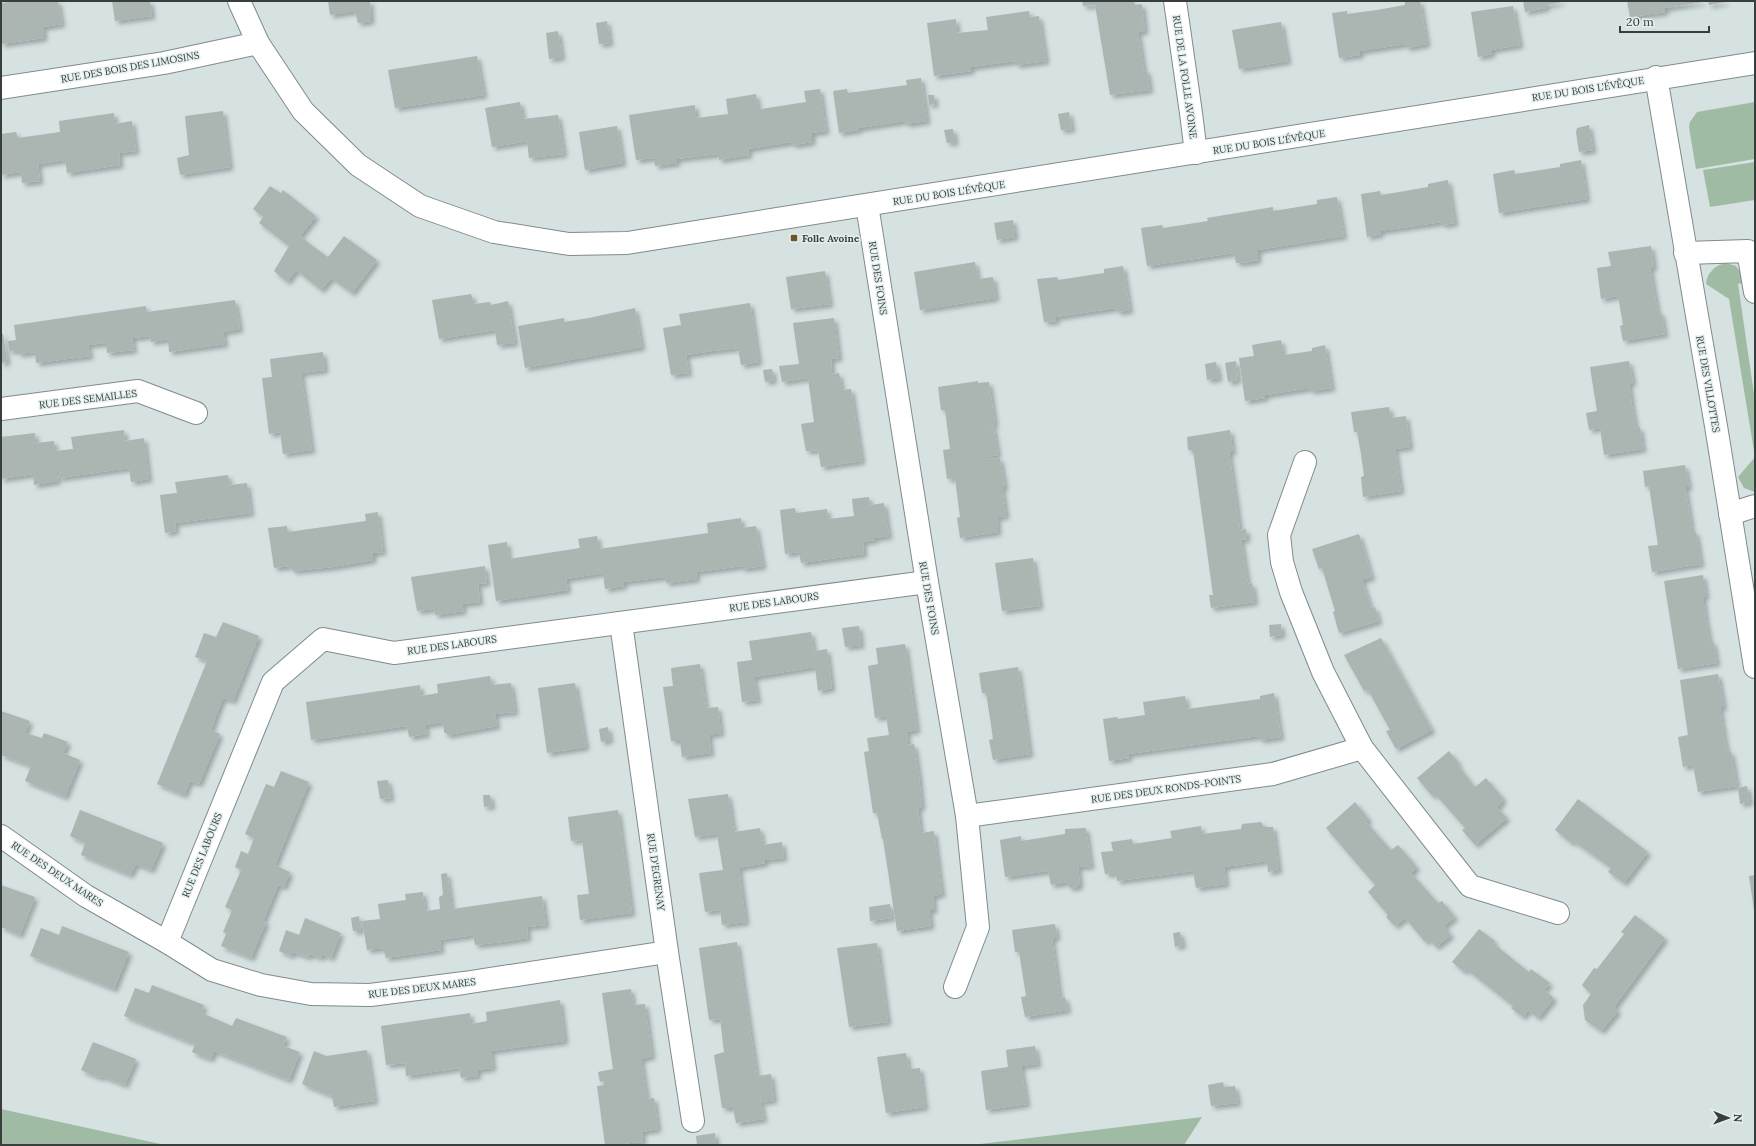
<svg xmlns="http://www.w3.org/2000/svg" width="1756" height="1146" viewBox="0 0 1756 1146" font-family="Lora,serif">
  <style>
    .green { fill: #a0bba4 }
    .building { fill: #abb5b1; filter: url(#shadow) }
    .lines { fill: none; stroke-linecap: round; stroke-linejoin: round }
    .minor-casing { stroke: #808b8b; stroke-width: 24 }
    .tertiary-casing { stroke: #808b8b; stroke-width: 24 }
    .minor { stroke: #fff; stroke-width: 22 }
    .tertiary { stroke: #fff; stroke-width: 22 }
    .poi-dot { fill: #6f5427; stroke: #e3efee; stroke-width: 1.5 }
    .labels { text-anchor: middle; dominant-baseline: central; stroke-width: 3; stroke-linejoin: round; paint-order: stroke }
    .street-label { font-size: 10px; fill: #383d3d; stroke: #e3efee }
    .poi-label { font-size: 10px; font-weight: bold; fill: #383d3d; stroke: #e3efee; text-anchor: start }
  </style>
  <defs>
    <filter id="shadow"><feDropShadow dx="3.5" dy="3.5" stdDeviation="2" flood-color="#0004"/></filter>
  </defs>
  <rect width="100%" height="100%" fill="#d6e1e1"/>
  <!-- green -->
  <g class="green">
    <polygon points="1755,102 1755,159 1696,169 1689,127 1690,122 1697,112"/>
    <polygon points="1755,162 1755,200 1710,207 1703,170"/>
    <path d="M1726,263L1736,266L1747,282L1738,284L1755,401V492L1744,488L1738,477L1755,457L1729,299L1706,284C1707,273 1715,265 1726,263Z"/>
    <polygon points="1,1109 165,1145 1,1145"/>
    <polygon points="1202,1117 1184,1145 972,1145"/>
  </g>
  <!-- building -->
  <g class="building">
    <polygon points="17,1 58,1 62,24 43,27 44,38 1,44 1,3"/>
    <polygon points="112,1 150,1 152,16 115,21"/>
    <polygon points="328,1 370,1 371,21 358,23 355,11 330,15"/>
    <polygon points="1082,1 1134,1 1135,5 1142,4 1145,31 1138,32 1144,71 1147,70 1150,90 1110,95 1095,5 1083,6"/>
    <polygon points="1405,1 1420,1 1427,44 1407,48 1406,44 1360,51 1360,55 1339,58 1332,13 1347,11 1347,14 1377,10 1405,5"/>
    <polygon points="1523,1 1562,1 1562,2 1546,5 1546,8 1525,12"/>
    <polygon points="1627,1 1703,1 1703,2 1665,8 1665,12 1630,17"/>
    <polygon points="1708,1 1726,1 1726,2 1709,5"/>
    <polygon points="1513,6 1520,45 1491,50 1492,54 1478,57 1471,12"/>
    <polygon points="1029,11 1030,17 1039,16 1046,61 1016,65 1016,61 971,67 971,71 934,76 927,23 956,19 957,33 988,30 986,17"/>
    <polygon points="607,21 610,43 599,44 596,23"/>
    <polygon points="1281,22 1288,61 1239,69 1232,30"/>
    <polygon points="558,31 562,57 549,59 546,33"/>
    <polygon points="477,56 484,95 395,108 388,70"/>
    <polygon points="921,78 927,121 906,124 905,121 859,128 858,130 839,133 833,91 847,89 848,93 907,85 906,80"/>
    <polygon points="820,89 826,131 812,133 812,142 793,145 792,142 748,149 749,155 719,160 718,154 676,159 677,163 655,166 654,158 636,160 629,115 695,105 696,118 728,114 726,99 756,94 758,109 761,109 806,102 804,91"/>
    <polygon points="928,95 934,95 935,104 929,105"/>
    <polygon points="520,102 523,119 558,115 564,154 529,158 527,141 492,147 485,108"/>
    <polygon points="223,111 230,167 180,175 177,158 189,155 185,116"/>
    <polygon points="1069,112 1072,129 1061,130 1058,114"/>
    <polygon points="114,113 115,124 132,121 136,151 119,153 120,165 67,173 65,160 38,164 40,181 22,183 21,172 1,175 1,134 16,132 18,138 60,132 59,121"/>
    <polygon points="1589,125 1593,150 1579,152 1576,132 1577,128"/>
    <polygon points="617,126 623,163 585,170 579,132"/>
    <polygon points="953,129 955,142 947,143 944,130"/>
    <polygon points="1581,160 1587,199 1499,213 1493,174 1514,170 1515,174 1560,167 1560,164"/>
    <polygon points="1448,180 1455,223 1442,225 1442,222 1380,231 1381,234 1367,237 1361,194 1380,191 1381,195 1405,191 1428,187 1428,184"/>
    <polygon points="270,186 281,193 283,190 316,216 300,236 314,247 328,257 344,236 377,260 352,293 331,278 321,290 296,270 287,282 274,271 289,246 259,223 263,217 253,209"/>
    <polygon points="1337,197 1344,236 1258,250 1258,260 1249,262 1236,263 1234,253 1147,266 1141,228 1162,225 1163,228 1208,221 1207,218 1273,207 1273,211 1317,204 1317,200"/>
    <polygon points="1013,220 1015,237 997,240 994,223"/>
    <polygon points="1651,246 1654,267 1650,268 1658,313 1661,312 1665,334 1623,341 1620,326 1623,325 1618,296 1601,299 1597,268 1611,266 1608,252"/>
    <polygon points="975,262 978,279 993,277 996,298 920,310 914,272"/>
    <polygon points="1123,266 1130,310 1118,312 1116,308 1056,317 1056,321 1044,322 1037,279 1057,277 1058,280 1104,273 1104,269"/>
    <polygon points="825,271 830,304 791,309 786,277"/>
    <polygon points="471,294 474,304 490,302 491,305 508,301 515,343 497,345 495,330 439,339 432,300"/>
    <polygon points="235,300 240,329 223,332 225,344 169,352 168,339 151,342 150,336 132,338 134,350 107,353 106,343 88,345 90,356 36,363 35,352 18,354 18,350 9,351 8,341 16,340 14,325 146,306 147,312"/>
    <polygon points="750,303 759,362 741,365 738,348 712,351 686,355 689,373 671,375 663,328 681,325 679,314"/>
    <polygon points="635,308 642,347 525,368 518,326 564,318 564,322 589,318"/>
    <polygon points="834,318 839,358 831,359 832,374 839,373 842,390 851,389 862,461 821,467 818,450 806,451 801,424 814,422 808,378 782,382 779,366 799,364 793,323"/>
    <polygon points="1,334 3,334 7,362 1,363"/>
    <polygon points="1281,340 1283,355 1312,351 1312,348 1325,345 1332,388 1311,391 1310,388 1265,395 1265,398 1245,401 1239,358 1254,356 1252,345"/>
    <polygon points="323,352 325,370 301,373 312,450 283,454 280,432 269,434 262,378 272,377 270,359"/>
    <polygon points="1236,361 1238,380 1228,382 1225,363"/>
    <polygon points="1629,361 1633,382 1629,383 1632,406 1636,428 1640,427 1643,449 1604,455 1600,428 1589,430 1586,413 1597,411 1590,367"/>
    <polygon points="1216,362 1219,378 1207,380 1205,364"/>
    <polygon points="772,369 774,380 765,382 763,370"/>
    <polygon points="978,381 978,383 989,382 995,424 984,426 993,425 998,455 988,457 989,459 1000,458 1005,487 1002,487 1006,516 997,517 998,532 960,538 957,518 960,517 955,478 947,479 943,450 950,449 945,410 941,410 938,387"/>
    <polygon points="1389,407 1391,418 1406,416 1410,447 1395,449 1401,491 1363,497 1361,477 1364,476 1361,454 1357,432 1354,432 1351,412"/>
    <polygon points="124,430 125,441 144,438 149,479 131,482 129,468 59,478 58,471 56,471 58,481 34,485 33,474 1,479 1,437 35,433 36,443 54,441 55,451 73,449 71,437"/>
    <polygon points="1230,430 1233,452 1229,452 1238,515 1240,530 1246,529 1247,539 1241,540 1248,584 1252,583 1255,602 1211,608 1209,595 1213,595 1193,450 1188,450 1187,437"/>
    <polygon points="1685,465 1689,487 1685,487 1689,510 1692,532 1696,532 1701,564 1652,572 1648,546 1658,545 1649,486 1645,487 1643,471"/>
    <polygon points="228,475 230,485 247,483 251,513 175,523 176,531 165,533 160,495 177,493 175,482"/>
    <polygon points="869,497 870,505 884,503 889,536 875,538 875,540 863,542 864,554 801,563 799,552 785,554 780,510 795,508 796,513 827,509 828,519 854,516 852,499"/>
    <polygon points="378,512 383,552 373,553 373,560 333,567 293,571 290,566 274,568 268,528 287,526 288,532 366,521 365,514"/>
    <polygon points="741,518 742,528 756,526 763,566 742,569 742,566 696,572 697,579 666,583 665,577 623,582 624,586 605,589 603,573 566,579 568,590 496,601 488,545 507,542 509,559 580,548 578,539 597,536 599,549 708,533 707,523"/>
    <polygon points="1359,534 1372,577 1362,580 1371,608 1375,607 1379,621 1339,633 1333,612 1335,611 1322,568 1319,569 1312,549"/>
    <polygon points="1033,558 1040,606 1002,611 995,563"/>
    <polygon points="485,566 487,583 478,584 480,602 462,604 464,611 435,615 434,609 417,611 411,577"/>
    <polygon points="1703,575 1706,596 1703,597 1706,620 1710,642 1713,641 1717,663 1678,669 1664,581"/>
    <polygon points="223,622 259,636 233,701 223,698 217,713 211,730 220,734 199,784 190,781 184,795 157,784 207,661 195,657 204,633 216,637"/>
    <polygon points="1281,624 1282,635 1270,637 1269,625"/>
    <polygon points="859,626 861,645 845,647 842,628"/>
    <polygon points="811,632 814,651 827,649 832,688 818,691 815,667 754,677 758,700 742,702 737,662 752,660 749,641"/>
    <polygon points="1381,638 1432,730 1396,749 1386,731 1390,730 1368,690 1364,691 1344,655"/>
    <polygon points="905,644 917,730 907,732 908,745 914,744 919,776 922,807 918,808 921,833 934,831 942,894 933,896 934,910 929,910 931,926 897,931 883,839 882,839 877,813 873,813 864,752 869,751 867,738 889,735 886,716 875,718 868,666 878,664 876,648"/>
    <polygon points="700,664 706,708 718,707 721,733 709,735 711,753 682,757 680,741 671,741 663,687 673,686 671,668"/>
    <polygon points="1018,667 1030,754 993,760 989,740 993,739 990,718 986,693 982,693 979,673"/>
    <polygon points="1718,674 1724,707 1720,707 1723,729 1727,752 1731,751 1737,786 1698,792 1693,765 1683,767 1678,737 1688,735 1680,680"/>
    <polygon points="490,676 492,685 511,683 515,712 495,714 497,726 448,735 444,732 443,722 425,725 427,734 409,737 407,726 311,740 306,702 420,685 421,696 438,693 437,684"/>
    <polygon points="575,683 586,747 547,753 538,688"/>
    <polygon points="1274,693 1281,737 1260,740 1259,736 1237,739 1128,754 1129,758 1109,761 1103,719 1117,717 1118,719 1145,715 1143,702 1185,696 1187,709 1260,699 1260,696"/>
    <polygon points="1,711 30,721 25,733 42,738 44,733 68,742 63,753 80,760 65,797 25,781 31,766 1,755"/>
    <polygon points="608,727 610,740 601,742 599,729"/>
    <polygon points="1449,751 1459,763 1457,764 1475,787 1486,778 1503,798 1502,802 1497,807 1507,818 1475,845 1462,830 1465,828 1435,794 1432,796 1417,778"/>
    <polygon points="281,771 309,782 275,865 290,872 284,887 278,885 263,921 266,922 251,958 221,946 226,934 223,932 232,910 225,907 241,870 235,867 241,851 248,854 254,838 245,834 256,808 266,784 274,787"/>
    <polygon points="388,780 391,798 380,799 377,781"/>
    <polygon points="1747,786 1750,802 1740,804 1738,788"/>
    <polygon points="728,794 734,832 760,828 763,845 782,842 784,858 765,860 765,863 739,868 746,922 722,925 720,910 705,912 699,873 723,870 717,834 695,837 688,799"/>
    <polygon points="483,795 490,795 492,806 484,807"/>
    <polygon points="1578,799 1648,852 1624,883 1608,872 1611,868 1573,841 1571,843 1555,830"/>
    <polygon points="1355,802 1369,819 1366,822 1391,850 1398,845 1417,867 1411,873 1438,903 1442,901 1455,917 1444,926 1451,935 1436,947 1429,939 1425,942 1405,918 1395,926 1386,917 1388,915 1368,892 1375,885 1326,828"/>
    <polygon points="80,810 163,843 151,870 136,864 130,875 81,855 85,843 70,836"/>
    <polygon points="618,810 632,913 580,920 577,895 589,894 582,840 571,841 568,817"/>
    <polygon points="1261,822 1264,827 1273,827 1279,870 1268,872 1267,861 1224,867 1226,884 1196,888 1193,871 1117,881 1116,873 1105,874 1101,852 1113,851 1111,842 1132,839 1133,844 1172,838 1170,831 1201,826 1202,834 1241,829 1242,824"/>
    <polygon points="1086,828 1091,866 1078,867 1080,884 1077,887 1071,888 1067,885 1067,882 1051,885 1048,871 1005,877 1000,840 1021,836 1021,841 1065,834 1065,829"/>
    <polygon points="447,873 452,909 542,896 546,925 527,927 528,938 502,942 475,945 473,935 440,940 441,950 386,958 383,948 367,950 362,921 380,919 378,904 406,900 405,894 423,892 425,911 440,909 439,897 443,895 441,874"/>
    <polygon points="1755,875 1755,910 1754,910 1749,876"/>
    <polygon points="1,885 35,897 20,935 1,927"/>
    <polygon points="890,904 892,918 870,921 869,907"/>
    <polygon points="1635,915 1665,938 1614,1007 1618,1011 1601,1031 1585,1020 1583,1005 1591,994 1582,985 1594,968 1597,969 1624,934 1621,932"/>
    <polygon points="359,916 361,931 353,931 351,918"/>
    <polygon points="305,918 341,933 331,958 322,954 321,958 310,954 308,957 293,952 291,956 279,951 286,930 299,935"/>
    <polygon points="1055,924 1057,937 1052,939 1060,998 1065,997 1068,1010 1025,1017 1021,997 1026,996 1019,952 1015,952 1012,930"/>
    <polygon points="62,926 129,952 114,989 30,956 41,928 59,935"/>
    <polygon points="1479,929 1495,941 1494,944 1529,972 1531,969 1550,983 1544,990 1554,998 1538,1018 1528,1010 1523,1017 1511,1008 1513,1006 1466,969 1464,972 1452,962"/>
    <polygon points="1180,932 1183,945 1175,947 1173,933"/>
    <polygon points="737,942 757,1076 771,1074 774,1100 762,1102 759,1090 764,1119 736,1123 733,1108 722,1108 714,1055 724,1052 722,1035 720,1019 709,1020 699,948"/>
    <polygon points="877,943 888,1022 849,1027 837,948"/>
    <polygon points="152,985 204,1005 202,1013 232,1026 236,1018 287,1037 283,1046 300,1052 289,1080 214,1051 211,1059 202,1056 192,1052 195,1044 124,1016 135,988 149,993"/>
    <polygon points="631,989 633,1005 645,1004 652,1056 641,1059 647,1099 654,1098 658,1129 642,1132 643,1142 605,1145 597,1086 604,1085 604,1081 600,1082 598,1072 613,1069 602,993"/>
    <polygon points="560,1000 565,1041 491,1051 493,1068 477,1070 478,1076 461,1078 459,1068 406,1076 405,1063 386,1065 381,1026 470,1013 471,1024 487,1021 486,1012"/>
    <polygon points="93,1042 136,1059 125,1085 101,1076 100,1078 81,1070"/>
    <polygon points="1035,1046 1038,1064 1021,1066 1027,1104 986,1110 981,1071 1008,1067 1006,1050"/>
    <polygon points="367,1050 375,1101 334,1107 332,1096 302,1084 314,1051 326,1056"/>
    <polygon points="906,1053 909,1069 920,1068 925,1107 886,1113 877,1057"/>
    <polygon points="1223,1082 1224,1087 1235,1086 1238,1103 1211,1106 1208,1085"/>
    <polygon points="715,1133 716,1145 697,1145 696,1136"/>
  </g>
  <g class="lines">
    <defs>
      <g id="minor">
        <polyline points="1175,1 1191,113 1196,153"/>
        <polyline points="1656,77 1716,426 1755,667"/>
        <polyline points="1,88 164,63 258,43"/>
        <polyline points="867,205 927,582 967,816 978,927 955,987"/>
        <polyline points="1685,253 1748,251 1755,292"/>
        <polyline points="1,409 138,391 196,413"/>
        <polyline points="1305,462 1279,535 1282,562 1291,592 1323,672 1362,748 1470,886 1558,913"/>
        <polyline points="1730,514 1755,506"/>
        <polyline points="621,623 667,952 693,1121"/>
        <polyline points="967,816 1273,774 1362,748"/>
        <polyline points="1,836 86,896 167,942 212,970 261,985 311,994 370,995 464,983 667,952"/>
        <polyline points="167,942 273,682 323,639 394,653 927,582"/>
      </g>
      <polyline id="tertiary" points="239,1 258,43 303,111 358,165 420,206 494,232 569,244 627,243 1755,63"/>
    </defs>
    <!-- minor casing -->
    <use href="#minor" class="minor-casing"/>
    <!-- tertiary casing -->
    <use href="#tertiary" class="tertiary-casing"/>
    <!-- minor -->
    <use href="#minor" class="minor"/>
    <!-- tertiary -->
    <use href="#tertiary" class="tertiary"/>
  </g>
  <!-- markers -->
  <rect class="poi-dot" x="790" y="234" width="8" height="8" rx="2"/>
  <g class="labels">
    <!-- street labels -->
    <g class="street-label">
      <text transform="translate(130 67) rotate(-10)">RUE DES BOIS DES LIMOSINS</text>
      <text transform="translate(1185 77) rotate(82)">RUE DE LA FOLLE AVOINE</text>
      <text transform="translate(1588 89) rotate(-9)">RUE DU BOIS L'ÉVÊQUE</text>
      <text transform="translate(1269 142) rotate(-9)">RUE DU BOIS L'ÉVÊQUE</text>
      <text transform="translate(949 193) rotate(-9)">RUE DU BOIS L'ÉVÊQUE</text>
      <text transform="translate(878 278) rotate(81)">RUE DES FOINS</text>
      <text transform="translate(1708 384) rotate(80)">RUE DES VILLOTTES</text>
      <text transform="translate(88 399) rotate(-7)">RUE DES SEMAILLES</text>
      <text transform="translate(929 598) rotate(80)">RUE DES FOINS</text>
      <text transform="translate(774 602) rotate(-8)">RUE DES LABOURS</text>
      <text transform="translate(452 645) rotate(-8)">RUE DES LABOURS</text>
      <text transform="translate(1166 789) rotate(-8)">RUE DES DEUX RONDS-POINTS</text>
      <text transform="translate(202 855) rotate(-68)">RUE DES LABOURS</text>
      <text transform="translate(656 872) rotate(82)">RUE D'EGRENAY</text>
      <text transform="translate(57 874) rotate(34)">RUE DES DEUX MARES</text>
      <text transform="translate(422 988) rotate(-7)">RUE DES DEUX MARES</text>
    </g>
    <!-- poi labels -->
    <g class="poi-label">
      <text x="802" y="238">Folle Avoine</text>
    </g>
  </g>
  <!-- border -->
  <rect width="1756" height="1146" fill="none" stroke="#383d3d" stroke-width="4"/>
  <!-- north arrow -->
  <g transform="translate(1728 1118) rotate(91)" stroke="#e3efee" stroke-width="3" paint-order="stroke">
  <path d="M0-3L7 15L0 10L-7 15Z" fill="#383d3d"/>
  <text y="-6" font-size="11" font-weight="bold" text-anchor="middle" fill="#383d3d">N</text>
  </g>
  <!-- scale -->
  <path d="M1620 26v6h89v-6" fill="none" stroke="#383d3d" stroke-width="2"/>
  <text x="1626" y="26" font-size="12" fill="#383d3d" stroke="#e3efee" stroke-width="3" paint-order="stroke">20 m</text>
</svg>
